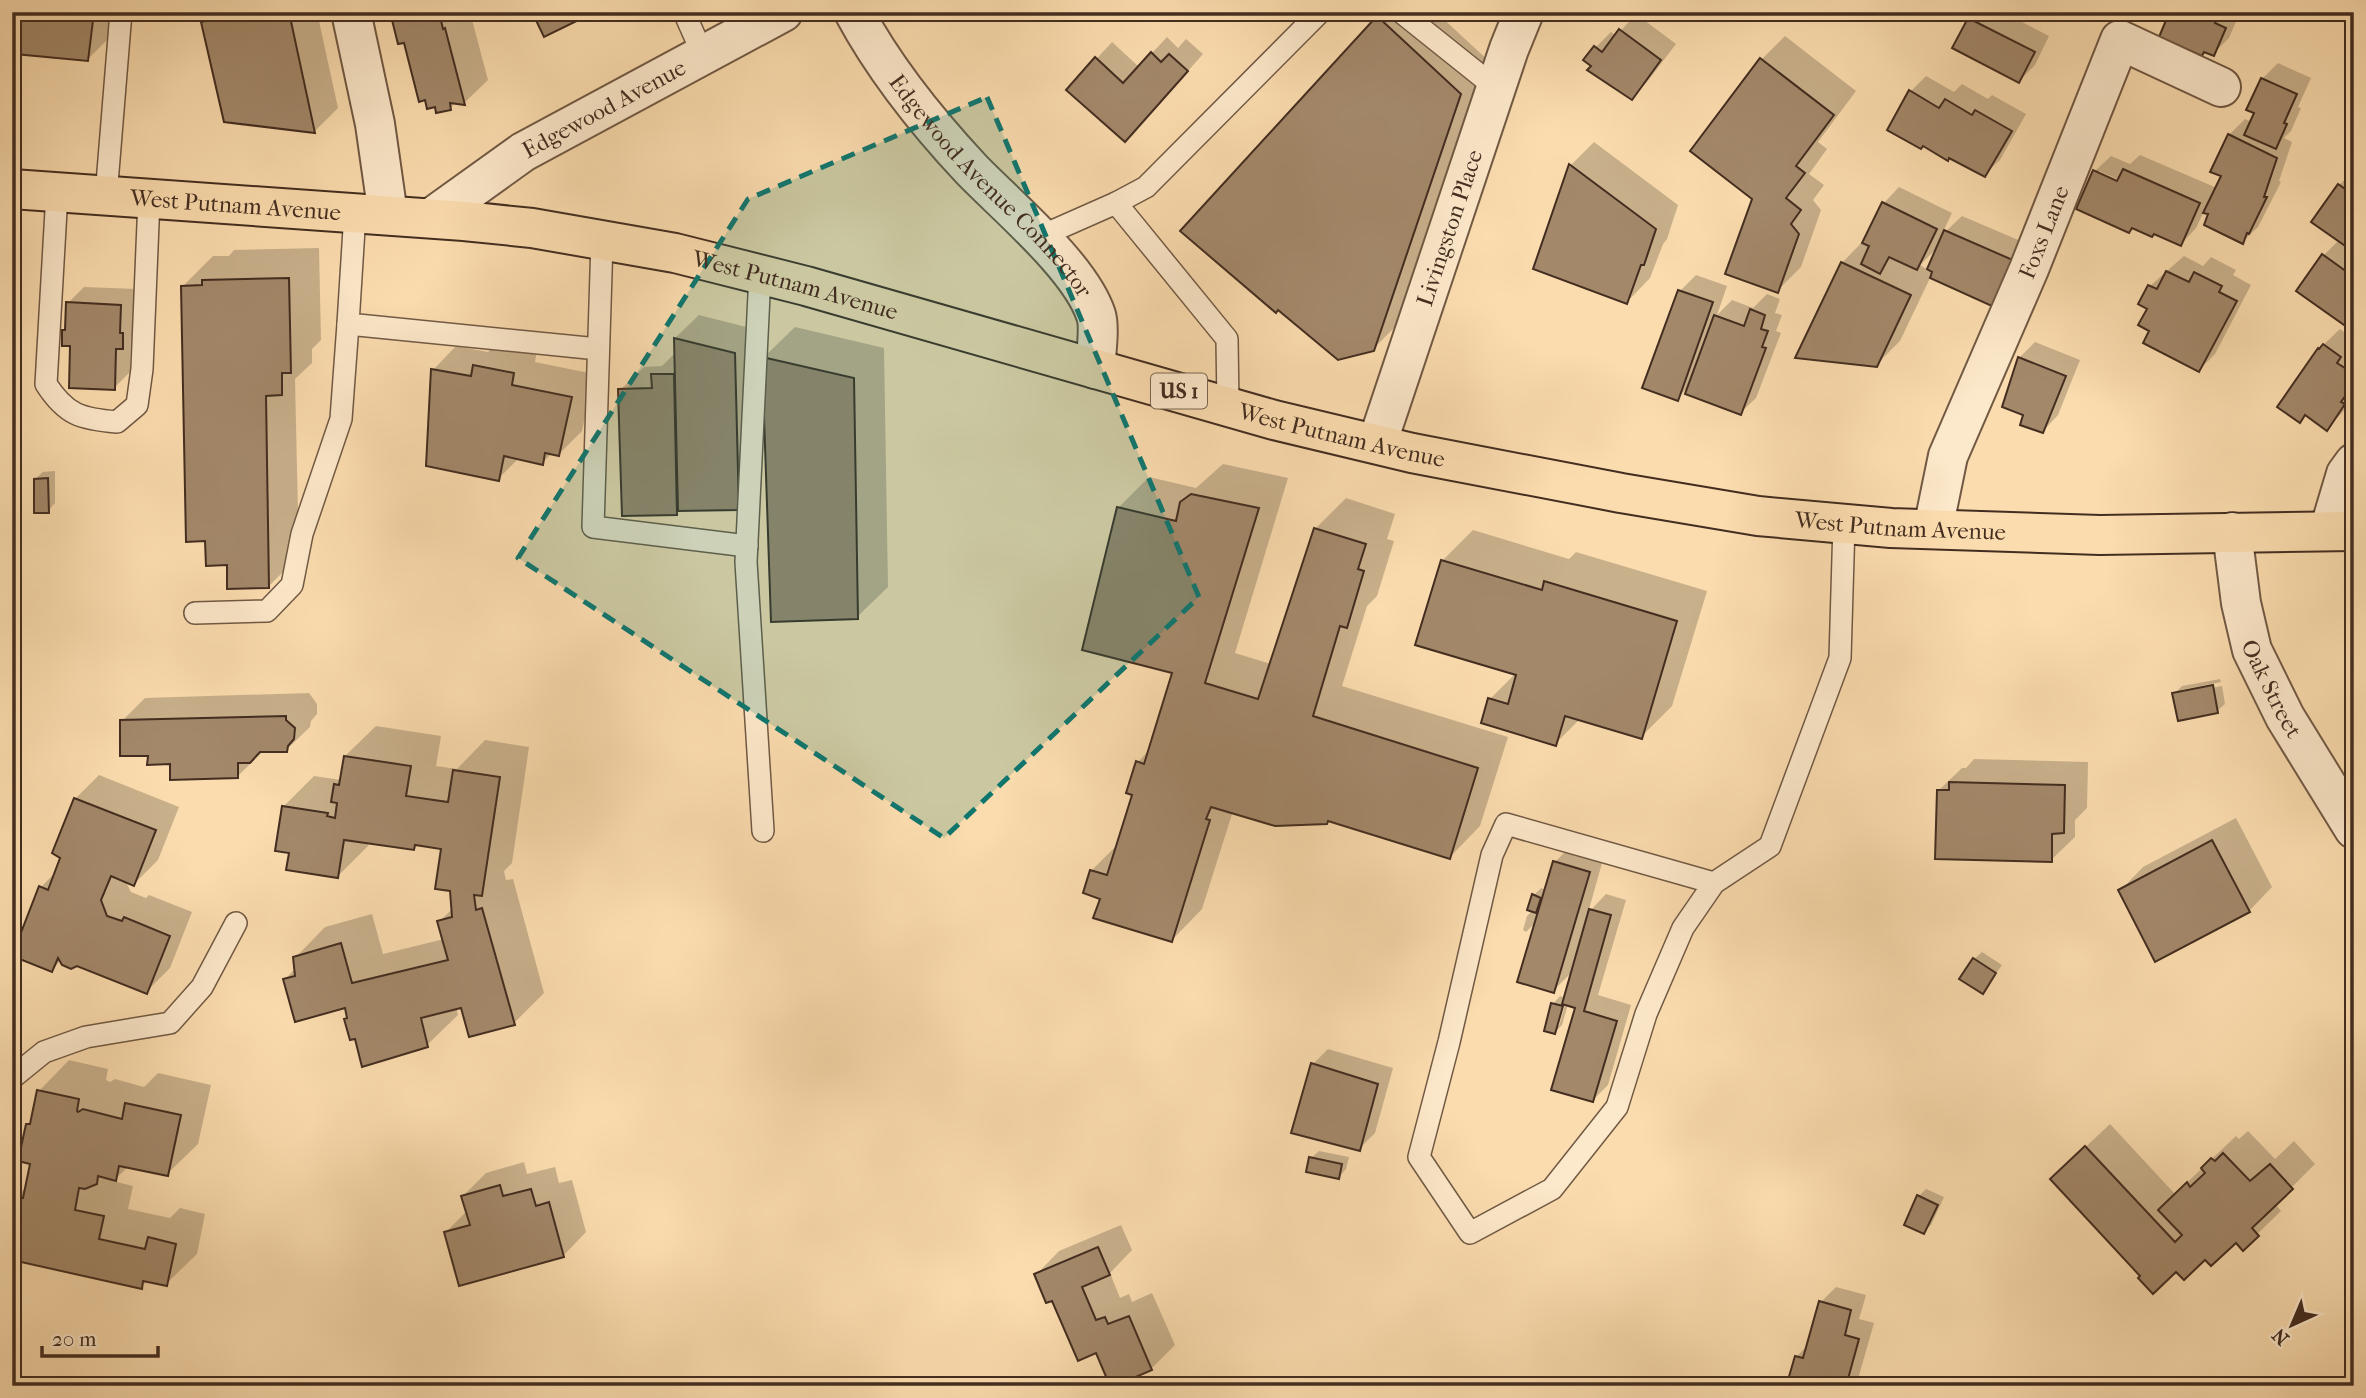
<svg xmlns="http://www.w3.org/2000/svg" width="2366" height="1398" viewBox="0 0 2366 1398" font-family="'IM FELL French Canon',serif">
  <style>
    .shadow { fill: #0003; fill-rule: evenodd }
    .building { fill: #a3886a; stroke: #432d20; stroke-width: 2 }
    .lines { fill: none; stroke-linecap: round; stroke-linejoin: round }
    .service-casing { stroke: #715944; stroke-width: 24 }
    .minor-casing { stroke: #715944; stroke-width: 42 }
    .primary-casing { stroke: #432d20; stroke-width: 42 }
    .service { stroke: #fce8ca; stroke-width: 21 }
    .minor { stroke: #fce8ca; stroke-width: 38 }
    .primary { stroke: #fbdcae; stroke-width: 38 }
    .marked { fill: #0f766e; fill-opacity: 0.2; stroke: #0f766e; stroke-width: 5; stroke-dasharray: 14 9; stroke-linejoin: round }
    .labels { text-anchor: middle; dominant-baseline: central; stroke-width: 6; stroke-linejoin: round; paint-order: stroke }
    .shield { fill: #fce8ca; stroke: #7a6553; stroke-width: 2 }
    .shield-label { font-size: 21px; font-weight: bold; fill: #432d20 }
    .street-label { font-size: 23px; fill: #432d20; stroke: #fce8ca }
  </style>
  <rect width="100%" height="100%" fill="#fbdcae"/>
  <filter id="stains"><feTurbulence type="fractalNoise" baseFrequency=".00286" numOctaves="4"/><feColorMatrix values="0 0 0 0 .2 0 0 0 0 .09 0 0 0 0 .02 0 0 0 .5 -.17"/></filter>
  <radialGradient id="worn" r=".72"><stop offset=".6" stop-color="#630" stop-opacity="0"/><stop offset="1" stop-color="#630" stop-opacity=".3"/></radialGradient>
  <!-- shadow -->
  <g class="shadow">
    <polygon points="19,12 114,12 111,36 87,60 17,52"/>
    <polygon points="212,12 317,12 338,108 315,131 225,121 203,22"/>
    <polygon points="392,12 470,12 488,80 464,103 456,102 450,108 406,41"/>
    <polygon points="1384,12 1436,12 1491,63 1404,318 1373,349 1183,231"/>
    <polygon points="1976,12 2003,12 2049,36 2035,65 2019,81 1969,19"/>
    <polygon points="2159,12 2240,12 2229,38 2213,54 2170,17"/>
    <polygon points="1636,14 1676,44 1647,82 1631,98 1593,65 1595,48 1611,32 1616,36"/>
    <polygon points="1785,36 1856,91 1818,142 1827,149 1809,174 1824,185 1813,200 1821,210 1801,267 1777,291 1755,198 1761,60"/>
    <polygon points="1167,37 1178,48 1186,39 1203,54 1141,124 1069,89 1112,42 1139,67"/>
    <path d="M2278,63L2311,78L2298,107L2301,108L2291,131L2284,138L2292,142L2279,181L2281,182L2258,227L2242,242L2210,213L2204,211L2196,228L2181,244L2095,171L2111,156L2130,164L2140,155L2217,188L2223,175L2229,135L2245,119L2252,122L2256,112L2262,79ZM2099,171L2126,183L2125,186L2099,175Z"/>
    <polygon points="1926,76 1954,92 1962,84 1988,99 1992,95 2026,114 2000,160 1984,175 1950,156 1911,91"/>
    <polygon points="1594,142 1678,205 1667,239 1663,244 1650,278 1627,302 1535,268 1571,165"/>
    <polygon points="2354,171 2354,330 2324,255 2339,240 2339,185"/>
    <path d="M1899,187L1952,213L1941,236L1962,216L2030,245L2009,290L1931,276L1900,341L1876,365L1842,263L1866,238L1884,203ZM1938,247L1928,270L1920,265Z"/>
    <polygon points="319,248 321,340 312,349 312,363 295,379 299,556 269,586 228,564 182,287 213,256 229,256 234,250"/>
    <polygon points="2184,256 2203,266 2211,257 2236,270 2233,275 2251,285 2215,354 2199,370 2152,331 2150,286"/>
    <polygon points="1696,275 1727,286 1717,315 1732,300 1753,308 1767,294 1780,299 1775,313 1782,315 1776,331 1781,333 1756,398 1740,413 1689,386 1677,399 1680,291"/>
    <polygon points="84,287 136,289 138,332 131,339 130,372 114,388 72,344 64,331 67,328 68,303"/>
    <polygon points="699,315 758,330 762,485 738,508 680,510 676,513 620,390 644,367 662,366 676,352 675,338"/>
    <polygon points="795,327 884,348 888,587 857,617 764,357"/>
    <polygon points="2340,329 2354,339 2351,346 2354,348 2354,396 2342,413 2327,428 2306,414 2279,406 2319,349"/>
    <polygon points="498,342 537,350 535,362 594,374 582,431 559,454 552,453 542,463 519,458 498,479 433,370 456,346 488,352"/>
    <polygon points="2035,342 2080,360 2058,415 2043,431 2026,414 2019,358"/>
    <polygon points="1223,464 1288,478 1235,653 1271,664 1315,529 1346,498 1395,514 1387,539 1394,541 1377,596 1367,606 1342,686 1508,737 1480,826 1450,857 1329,820 1233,811 1202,909 1172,940 1102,897 1091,871 1118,844 1134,794 1138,762 1150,749 1174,671 1118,508 1149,477 1196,488"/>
    <polygon points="55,471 55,503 48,511 35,479 43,472"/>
    <polygon points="1473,530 1569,559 1576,552 1707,591 1672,706 1641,737 1580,719 1555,744 1490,699 1516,673 1442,561"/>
    <polygon points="2220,679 2221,682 2181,690 2181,694 2222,686 2225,704 2217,711 2174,694 2182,686"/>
    <polygon points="309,693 317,704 317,714 311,721 310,727 286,750 261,750 261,753 237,777 172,762 149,754 122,721 145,698"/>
    <polygon points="376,726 441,736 436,766 457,769 485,740 529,747 512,863 504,871 506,880 513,879 544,993 514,1023 462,1005 456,1007 458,1015 427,1045 349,1017 346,1005 285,979 296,968 295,958 325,927 372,914 383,954 444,939 439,922 453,908 443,848 418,843 413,848 369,842 368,846 337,877 291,852 284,806 314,776 341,780 345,756"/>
    <polygon points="1974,759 2088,762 2087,808 2075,820 2075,837 2051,860 1938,791 1962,768 1966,768"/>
    <polygon points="99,775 179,807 158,860 134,884 125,880 131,892 146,898 149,895 192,912 170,968 146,992 77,964 61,960 52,970 41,887 57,871 75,799"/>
    <polygon points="2236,818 2272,887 2249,911 2120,891 2143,867"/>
    <path d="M1571,846L1604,856L1588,913L1606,894L1626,900L1598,995L1631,1005L1608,1085L1592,1101L1577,1007L1568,1004L1562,1025L1555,1032L1553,1004L1560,996L1565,998L1573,971L1553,991L1537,921L1526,932L1523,930L1527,916L1533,910L1534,895L1541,888L1546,890L1555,862ZM1563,997L1567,998L1559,1026H1556Z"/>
    <polygon points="1982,952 2002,965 1983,992 1974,959"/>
    <polygon points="1328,1049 1393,1068 1375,1133 1359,1149 1313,1064"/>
    <polygon points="69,1060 108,1069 106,1080 110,1082 115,1079 144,1087 158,1073 211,1085 198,1144 167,1174 129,1166 113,1181 133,1186 128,1209 170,1218 180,1208 205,1214 197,1254 166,1284 148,1280 141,1287 16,1197 27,1186 32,1163 28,1125 32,1120 39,1091"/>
    <polygon points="2110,1124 2175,1194 2236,1136 2239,1139 2248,1131 2275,1159 2294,1141 2315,1164 2275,1204 2281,1211 2243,1248 2236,1241 2205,1258 2176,1269 2142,1276 2076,1156"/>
    <polygon points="1319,1151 1349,1157 1346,1169 1339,1177 1311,1158"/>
    <polygon points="524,1162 527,1174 555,1167 559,1183 572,1180 586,1232 563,1256 446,1232 467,1211 463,1196 486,1173"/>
    <polygon points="1926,1189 1944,1197 1931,1225 1923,1232 1919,1196"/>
    <polygon points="1121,1225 1132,1250 1110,1273 1120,1298 1129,1294 1132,1302 1152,1293 1175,1345 1151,1369 1097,1350 1036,1275 1059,1251"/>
    <polygon points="1836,1287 1866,1295 1859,1319 1874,1323 1856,1386 1798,1386 1796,1357 1809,1344 1821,1302"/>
  </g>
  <!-- building -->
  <g class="building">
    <polygon points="17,12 94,12 88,61 15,54 19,18 17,18"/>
    <polygon points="245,12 289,12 315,133 224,122 201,22"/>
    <polygon points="390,12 439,12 443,29 445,28 465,105 450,103 451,110 436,113 435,107 427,109 425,100 419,102 404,43 398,44"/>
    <polygon points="532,12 595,12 544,37"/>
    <polygon points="2155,12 2220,12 2215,23 2226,28 2214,56 2204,52 2202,56 2159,37 2167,18"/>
    <polygon points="1377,16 1461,94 1374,351 1338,360 1278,310 1276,313 1180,231"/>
    <polygon points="1968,18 2035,52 2019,83 1952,48"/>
    <polygon points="1619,29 1661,60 1632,100 1587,70 1591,66 1583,60 1594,46 1602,52"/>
    <polygon points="1151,52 1161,62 1169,54 1188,71 1125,142 1066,90 1095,57 1123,83"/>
    <polygon points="1760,58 1834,115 1796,166 1805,173 1786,198 1801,210 1791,224 1799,234 1778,293 1725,274 1752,199 1690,151"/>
    <polygon points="2261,78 2297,94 2284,123 2287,124 2276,149 2244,135 2254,113 2246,110"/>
    <polygon points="1909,90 1939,108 1945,99 1972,115 1975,110 2012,131 1985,177 1949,158 1948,161 1923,146 1921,149 1887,130"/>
    <polygon points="2228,134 2277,158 2264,197 2267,197 2249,234 2247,233 2243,244 2204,225 2208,214 2203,213 2221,176 2210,172"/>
    <polygon points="1569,164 1656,229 1644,265 1641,265 1627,304 1533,269"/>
    <polygon points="2123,169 2200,203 2181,246 2154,234 2152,237 2132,228 2129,233 2076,209 2093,170 2117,181"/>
    <polygon points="2338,184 2354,195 2354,252 2311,222"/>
    <polygon points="1882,202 1937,229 1917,270 1889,257 1880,274 1861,264 1869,246 1862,243"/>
    <polygon points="1944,230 2015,261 1994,307 1930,278 1932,272 1927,269"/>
    <polygon points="2322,254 2354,277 2354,332 2296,291"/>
    <polygon points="1841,262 1911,295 1877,367 1795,358"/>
    <polygon points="2166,271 2189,282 2194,272 2222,286 2219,292 2237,301 2199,372 2143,343 2149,331 2138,325 2147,309 2138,304 2148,285 2157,289"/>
    <polygon points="289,278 291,373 282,373 282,395 266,396 269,588 227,589 227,565 206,566 205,541 186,542 181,286 202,285 202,280"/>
    <polygon points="1678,290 1713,302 1678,401 1642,388"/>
    <polygon points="66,302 121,305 120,333 123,333 123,349 116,349 115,390 69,388 70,346 62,346 62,330 65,330"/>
    <polygon points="1750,309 1765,315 1761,329 1768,331 1762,347 1766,348 1741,415 1685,394 1714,315 1744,326"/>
    <polygon points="674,338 735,353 739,510 678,511"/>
    <polygon points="2323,344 2341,357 2337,363 2345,368 2349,364 2354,368 2354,384 2341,402 2345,404 2327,431 2305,415 2300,423 2277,407 2318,348 2319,349"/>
    <polygon points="762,357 854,378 858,619 771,622"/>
    <polygon points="2018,357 2066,376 2043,433 2020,425 2023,415 2002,407"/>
    <polygon points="473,365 514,373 512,385 572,397 559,456 545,453 543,465 504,456 499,481 426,466 431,369 471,376"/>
    <polygon points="651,374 674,374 677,515 622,516 618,389 652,388"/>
    <polygon points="48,478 49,513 34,513 34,479"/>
    <polygon points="1191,494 1259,508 1205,683 1258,699 1314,528 1366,544 1358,569 1364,571 1347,628 1340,626 1313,716 1478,768 1450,859 1328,821 1327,824 1275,826 1211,807 1206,819 1210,820 1172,942 1093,918 1100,899 1083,893 1090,870 1107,875 1132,795 1126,793 1136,761 1144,764 1172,673 1082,650 1117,507 1176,521 1180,502"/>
    <polygon points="1441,560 1542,590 1544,581 1677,621 1642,739 1565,716 1556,746 1481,723 1488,698 1508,704 1516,675 1415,645"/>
    <polygon points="2213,685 2218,713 2178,721 2172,693"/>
    <polygon points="286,716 286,720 295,728 294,739 288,746 287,752 260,752 250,763 238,763 238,778 170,780 170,764 147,765 148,756 120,756 120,720"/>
    <polygon points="344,756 411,766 406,796 448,802 453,770 500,777 482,896 474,895 476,910 482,908 515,1025 469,1037 461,1008 421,1018 428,1047 362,1067 355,1039 350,1040 344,1019 347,1018 345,1008 295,1022 283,979 295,976 293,957 341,943 352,983 448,960 437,921 452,917 450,891 435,889 441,849 415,845 414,850 344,840 338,878 286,870 289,853 275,851 282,806 328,813 327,816 335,818 337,803 331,802 334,784 339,785"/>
    <polygon points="1949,782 2065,785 2064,833 2052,834 2052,862 1935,859 1937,790 1949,790"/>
    <polygon points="74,798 156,830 134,886 111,876 101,900 107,916 122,921 124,917 170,936 147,994 77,966 71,969 62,965 58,958 52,972 12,956 39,886 48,890 60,858 52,853"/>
    <polygon points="2212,840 2250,912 2155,962 2118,890"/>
    <polygon points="1553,861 1590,872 1554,993 1517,982"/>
    <polygon points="1532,894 1541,898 1536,913 1527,910"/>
    <polygon points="1589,909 1611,915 1584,1011 1617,1021 1593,1102 1551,1090 1575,1008 1562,1004"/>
    <polygon points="1973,958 1996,973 1983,994 1959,979"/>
    <polygon points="1551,1003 1563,1006 1555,1034 1544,1031"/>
    <polygon points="1311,1063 1378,1084 1360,1151 1291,1133"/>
    <polygon points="37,1090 79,1099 77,1111 78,1112 83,1109 122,1119 125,1103 181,1115 168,1176 119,1166 116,1181 98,1176 97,1184 85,1189 79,1188 75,1210 104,1216 99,1239 145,1249 148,1237 176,1244 167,1286 143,1281 142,1289 12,1260 12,1208 15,1196 23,1198 30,1164 18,1161 26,1124 30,1124"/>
    <polygon points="2085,1146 2175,1242 2182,1235 2158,1210 2187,1182 2190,1187 2205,1173 2201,1168 2211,1158 2215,1161 2223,1153 2250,1181 2270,1164 2293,1189 2252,1228 2259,1236 2243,1251 2236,1243 2211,1266 2205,1260 2184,1280 2176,1272 2153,1294 2138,1278 2140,1276 2050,1179"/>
    <polygon points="1309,1157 1342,1164 1339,1179 1306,1172"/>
    <polygon points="500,1185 503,1196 531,1189 536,1206 549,1202 564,1257 459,1286 444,1232 470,1225 461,1196"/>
    <polygon points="1917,1195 1938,1205 1924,1234 1904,1225"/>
    <polygon points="1098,1247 1110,1275 1082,1287 1096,1320 1105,1317 1108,1324 1129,1316 1152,1370 1115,1386 1110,1386 1096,1353 1078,1361 1052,1301 1046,1303 1034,1274"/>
    <polygon points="1819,1301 1851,1310 1845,1335 1859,1339 1846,1386 1796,1386 1797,1383 1788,1380 1795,1356 1803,1358"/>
  </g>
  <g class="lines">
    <defs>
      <g id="service">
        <polyline points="684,12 703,55"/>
        <polyline points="1401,12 1496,88"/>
        <path d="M57,193L46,384C66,415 81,419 117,422L137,405L142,369L149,199"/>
        <polyline points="106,196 121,12"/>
        <polyline points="1116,203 1146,187 1320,12"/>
        <polyline points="355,213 348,324 598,349"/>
        <polyline points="1039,237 1116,203 1227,339 1228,405"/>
        <polyline points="602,241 593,527 747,546"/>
        <polyline points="760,274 746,562 763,831"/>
        <polyline points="195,613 267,611 292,585 302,534 341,419 348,324"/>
        <polyline points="1714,883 1506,824 1492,855 1449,1042 1419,1157 1470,1233 1552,1189 1617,1107 1646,1014 1683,928 1714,883 1770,846 1840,658 1844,524"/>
        <polyline points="12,1078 44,1052 86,1037 170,1023 202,987 236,923"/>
      </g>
      <g id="minor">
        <polyline points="351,12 375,124 388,215"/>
        <path id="s1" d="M854,12C885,70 927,122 972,170C1009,208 1080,267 1096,315C1100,327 1096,355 1095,369"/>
        <path id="s2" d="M431,218L523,152L783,12"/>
        <path id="s3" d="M1377,444L1509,49L1524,12"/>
        <path id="s4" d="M1933,529L1948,456L2029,269L2120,40L2221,87"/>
        <polyline points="2329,531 2346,474 2354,463"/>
        <path id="s5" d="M2232,532L2241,603L2252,650L2285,717L2354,829"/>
      </g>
      <g id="primary">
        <path id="s6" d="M12,189L464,221L532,228L675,253L806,286L1274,420L1412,453L1621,493L1758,516L1891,528L2100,535L2354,531"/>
      </g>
    </defs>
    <!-- service casing -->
    <use href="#service" class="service-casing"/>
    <!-- minor casing -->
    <use href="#minor" class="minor-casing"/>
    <!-- primary casing -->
    <use href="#primary" class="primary-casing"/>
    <!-- service -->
    <use href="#service" class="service"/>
    <!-- minor -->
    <use href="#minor" class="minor"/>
    <!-- primary -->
    <use href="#primary" class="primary"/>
  </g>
  <!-- marked area -->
  <path class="marked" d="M987,97L1199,597L944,838L518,558L748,199Z"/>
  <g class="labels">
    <!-- shield labels -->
    <rect class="shield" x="1151" y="373.5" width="56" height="35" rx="5"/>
    <g class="shield-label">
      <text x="1179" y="391">US 1</text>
    </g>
    <!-- street labels -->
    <g class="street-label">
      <text stroke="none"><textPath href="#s2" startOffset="205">Edgewood Avenue</textPath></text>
      <text stroke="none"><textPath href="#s1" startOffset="222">Edgewood Avenue Connector</textPath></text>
      <text stroke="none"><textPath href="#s6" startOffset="224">West Putnam Avenue</textPath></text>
      <text stroke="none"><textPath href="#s3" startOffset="228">Livingston Place</textPath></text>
      <text stroke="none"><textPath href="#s4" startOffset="318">Foxs Lane</textPath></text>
      <text stroke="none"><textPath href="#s6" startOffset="791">West Putnam Avenue</textPath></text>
      <text stroke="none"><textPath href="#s6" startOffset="1358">West Putnam Avenue</textPath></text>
      <text stroke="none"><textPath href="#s6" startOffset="1925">West Putnam Avenue</textPath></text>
      <text stroke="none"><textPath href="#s5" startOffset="163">Oak Street</textPath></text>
    </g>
  </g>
  <!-- margin -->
  <rect width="2366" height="1398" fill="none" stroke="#fbdcae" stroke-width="42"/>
  <rect x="14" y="14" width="2338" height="1370" fill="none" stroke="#432d20" stroke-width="3.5"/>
  <rect x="21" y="21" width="2324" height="1356" fill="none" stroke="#432d20" stroke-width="2"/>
  <!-- north arrow -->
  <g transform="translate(2292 1325) rotate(224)" stroke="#fce8ca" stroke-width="5" paint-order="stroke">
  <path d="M0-5L12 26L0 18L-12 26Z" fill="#432d20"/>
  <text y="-10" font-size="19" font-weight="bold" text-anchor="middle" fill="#432d20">N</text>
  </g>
  <!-- scale -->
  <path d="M42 1346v10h116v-10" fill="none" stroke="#432d20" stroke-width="3.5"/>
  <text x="52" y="1346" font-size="21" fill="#432d20" stroke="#fce8ca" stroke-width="5" paint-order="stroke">20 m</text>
  <rect width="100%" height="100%" filter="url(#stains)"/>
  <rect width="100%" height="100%" fill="url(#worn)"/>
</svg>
